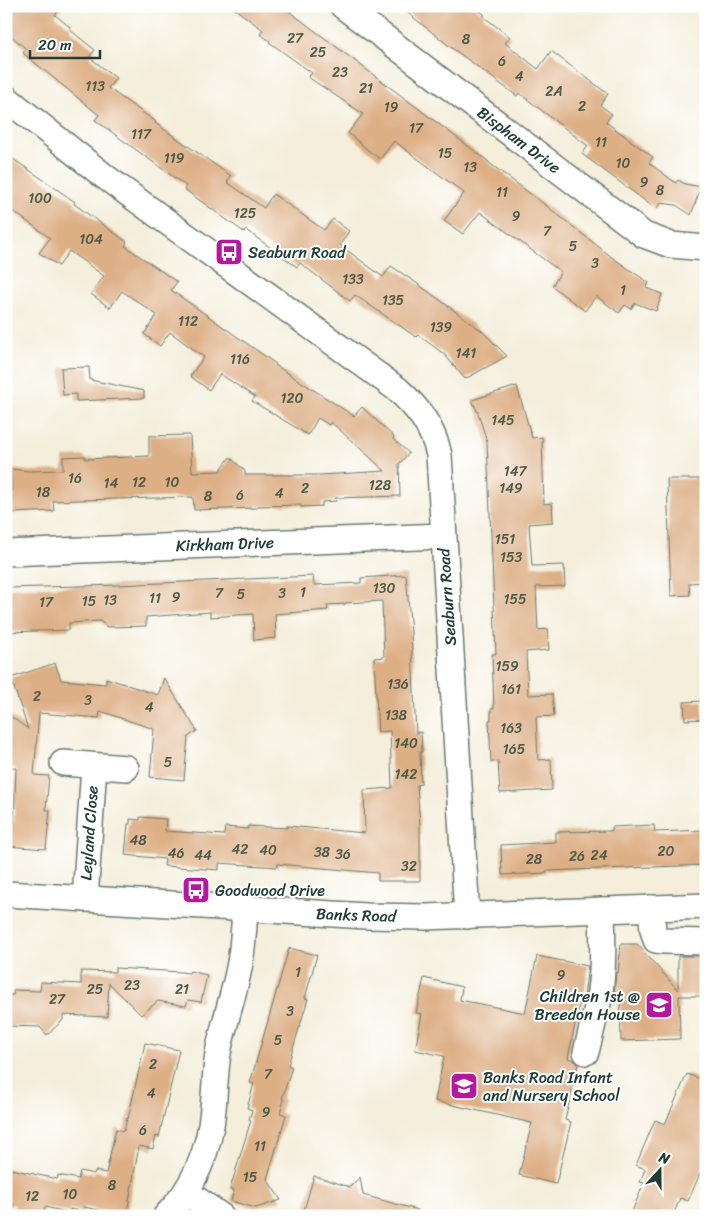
<svg xmlns="http://www.w3.org/2000/svg" width="712" height="1222" viewBox="0 0 712 1222" font-family="Sriracha,sans-serif">
  <style>
    .building { fill: #ddaf85 }
    .lines { fill: none; stroke-linecap: round; stroke-linejoin: round }
    .minor-casing { stroke: #6a7b6e; stroke-width: 28 }
    .minor { stroke: #fff; stroke-width: 25 }
    .labels { text-anchor: middle; dominant-baseline: central; stroke-width: 4; stroke-linejoin: round; paint-order: stroke }
    .number-label { font-size: 14px; fill: #4e5a48 }
    .street-label { font-size: 16px; fill: #1f3d34; stroke: #fff }
    .poi-label { font-size: 16px; fill: #1f3d34; stroke: #fff; text-anchor: start }
  </style>
  <rect width="100%" height="100%" fill="#fff"/>
  <filter id="ink" filterUnits="userSpaceOnUse"><feTurbulence type="fractalNoise" baseFrequency=".02" numOctaves="2"/><feDisplacementMap in="SourceGraphic" scale="10" xChannelSelector="R" yChannelSelector="G"/><feConvolveMatrix kernelMatrix="1 2 1 2 8 2 1 2 1" color-interpolation-filters="sRGB"/></filter>
  <filter id="wash" filterUnits="userSpaceOnUse"><feTurbulence type="fractalNoise" baseFrequency=".0096" numOctaves="4" result="noise"/><feDisplacementMap in="SourceGraphic" scale="20" xChannelSelector="R" yChannelSelector="G"/><feGaussianBlur stdDeviation="1.12" result="paint"/><feColorMatrix in="noise" values="0 0 0 0 0 0 0 0 0 0 0 0 0 0 0 0 0 1.4 0 .05"/><feComposite in="paint" operator="in"/></filter>
  <g filter="url(#wash)">
    <rect width="100%" height="100%" fill="#f4eedb"/>
    <g id="blocks">
      <!-- building -->
      <g class="building">
        <polygon points="6,6 63,6 55,15 70,27 70,30 95,50 89,57 116,78 108,88 156,122 155,123 231,176 227,182 264,208 273,194 324,230 333,219 349,231 340,245 383,277 391,266 418,284 482,331 507,356 465,379 444,354 418,335 416,337 355,295 350,301 300,263 297,267 246,230 244,232 227,220 184,189 186,186 95,120 99,115 23,53 26,49 6,31"/>
        <polygon points="231,6 282,6 488,161 488,162 544,204 613,258 649,283 646,288 662,294 656,311 635,303 631,309 625,305 619,313 596,296 585,311 552,286 561,272 480,212 463,234 444,221 464,193 394,141 380,159 369,151 348,133 363,114 308,77 312,73 269,42 270,41 260,34 263,30"/>
        <polygon points="399,6 473,6 484,14 484,17 510,37 505,43 538,69 551,51 608,94 600,105 612,114 606,122 653,157 649,163 676,183 678,180 685,184 701,187 691,215 676,205 661,203 656,209 582,154 588,146 519,93 517,96 448,45"/>
        <polygon points="6,154 58,190 75,202 74,204 127,242 125,246 177,282 171,290 276,364 275,365 354,416 362,407 394,437 393,439 409,453 399,464 400,496 335,498 336,501 322,502 322,506 301,507 301,505 257,506 257,508 194,510 193,497 80,500 53,501 54,511 12,513 11,469 29,471 63,470 63,457 85,456 85,459 149,456 149,436 190,435 192,472 220,471 230,457 245,471 245,475 321,475 385,471 331,422 329,425 318,418 308,435 252,401 255,397 220,374 209,390 190,376 204,357 170,332 160,346 144,334 157,315 122,291 110,308 91,294 104,276 69,251 59,266 39,253 50,238 6,206"/>
        <polygon points="89,367 90,380 144,391 144,398 76,401 76,394 63,395 61,368"/>
        <polygon points="517,386 532,438 542,437 544,504 552,503 553,522 529,524 532,566 564,565 565,586 536,587 538,630 548,629 549,650 526,652 528,695 552,694 554,716 536,717 538,760 551,759 552,790 500,793 498,761 491,762 489,720 491,720 491,709 494,708 492,654 496,654 487,442 478,413 472,400"/>
        <polygon points="667,479 706,479 706,582 689,583 690,595 671,596"/>
        <polygon points="406,575 411,632 416,733 421,732 422,752 420,752 421,784 417,785 420,825 420,881 378,881 378,873 278,864 277,867 219,863 219,870 164,866 165,859 125,855 128,824 130,824 130,819 140,820 140,817 166,819 165,831 224,835 225,827 248,829 248,826 287,828 287,826 365,833 364,790 392,788 390,731 378,732 374,658 384,657 382,601 345,603 345,604 327,605 328,610 275,614 276,638 254,640 253,614 210,617 210,612 146,617 146,626 107,627 100,621 69,623 69,630 6,632 6,588 119,585 313,576 314,585 361,583 361,578"/>
        <polygon points="55,663 61,680 106,684 106,678 158,695 164,678 197,731 188,737 184,780 150,777 154,729 100,711 99,718 39,713 34,775 49,776 46,810 50,810 46,849 6,846 6,822 14,822 16,768 6,767 6,713 28,729 11,678"/>
        <polygon points="703,701 703,719 685,720 684,702"/>
        <polygon points="654,825 655,832 706,830 706,865 546,871 546,873 502,875 501,845 556,842 556,832 612,831 612,827"/>
        <polygon points="621,944 637,944 678,990 678,956 706,956 706,996 679,996 680,1039 621,1041 620,994 614,994 616,972 618,973"/>
        <polygon points="289,948 317,955 305,998 308,999 288,1065 292,1067 282,1099 284,1100 280,1113 286,1115 267,1179 281,1200 256,1208 231,1201 234,1190 230,1189 251,1120 249,1119 252,1110 247,1108 254,1084 250,1083"/>
        <polygon points="537,956 588,966 584,997 581,997 568,1058 574,1060 578,1064 565,1120 571,1122 556,1184 519,1175 532,1123 435,1101 444,1056 415,1050 422,1014 416,1013 424,978 462,987 460,1000 525,1013"/>
        <polygon points="115,968 181,972 189,973 190,971 207,975 201,1002 188,1000 186,1006 158,1001 141,1015 109,983 107,1017 63,1015 63,1020 47,1035 40,1027 6,1026 6,995 13,995 14,990 40,991 41,982 81,984 81,971 115,972"/>
        <polygon points="145,1043 179,1050 159,1137 156,1136 153,1149 139,1146 127,1212 123,1211 123,1215 84,1207 83,1212 70,1209 70,1213 45,1207 43,1216 33,1216 13,1211 15,1205 6,1204 6,1168 57,1179 58,1175 78,1179 80,1171 94,1174 95,1171 106,1173 116,1129 124,1131 127,1118 128,1119"/>
        <polygon points="687,1074 706,1081 706,1160 688,1201 680,1198 673,1216 630,1216 644,1183 640,1182 645,1169 636,1165 655,1120 665,1124"/>
        <polygon points="314,1176 350,1187 360,1177 363,1195 418,1210 417,1216 324,1216 304,1210"/>
      </g>
    </g>
  </g>
  <g filter="url(#ink)">
    <use href="#blocks" fill-opacity="0" stroke="#6a7b6e" stroke-width="1"/>
    <g class="lines">
      <defs>
        <g id="minor">
          <polyline points="343,6 644,235 671,245 706,248"/>
          <path d="M6,98L104,176L397,389C418,408 433,427 439,455L467,916"/>
          <polyline points="6,553 443,536"/>
          <polyline points="63,763 126,768"/>
          <polyline points="6,894 366,916 426,917 706,906"/>
          <polyline points="85,899 94,766"/>
          <polyline points="651,908 653,930 656,940 664,941 706,942"/>
          <path d="M586,1052C590,1036 594,1020 598,1003C604,973 603,941 602,910"/>
          <polyline points="186,1192 221,1216"/>
          <path d="M166,1216C194,1188 210,1149 213,1109C215,1089 215,1068 219,1048C225,1020 235,991 240,963C243,945 244,927 245,909"/>
        </g>
      </defs>
      <!-- minor casing -->
      <use href="#minor" class="minor-casing"/>
      <!-- minor -->
      <use href="#minor" class="minor"/>
    </g>
  </g>
  <!-- icons -->
  <defs>
    <symbol id="bus-square" viewBox="-11 -11 22 22"><rect x="-9" y="-9" width="18" height="18" rx="4" fill="#b5179e" stroke="#fff"/><path d="M-5-6H5V4H4V6H2V4H-2V6H-4V4H-5ZM-3.5-4V0h7V-4ZM-3.5 1.2v1.5H-2V1.2ZM2 1.2v1.5H3.5V1.2Z" fill="#fff"/></symbol>
    <symbol id="school-square" viewBox="-11 -11 22 22"><rect x="-9" y="-9" width="18" height="18" rx="4" fill="#b5179e" stroke="#fff"/><path d="M0-5L7-2L0 1L-7-2ZM-4 1L0 2.5L4 1V4Q0 6-4 4Z" fill="#fff"/></symbol>
  </defs>
  <g fill-rule="evenodd">
    <use href="#bus-square" x="213" y="236" width="32" height="32"/>
    <use href="#bus-square" x="180" y="874" width="32" height="32"/>
    <use href="#school-square" x="643" y="989" width="32" height="32"/>
    <use href="#school-square" x="448" y="1070" width="32" height="32"/>
  </g>
  <g class="labels">
    <!-- number labels -->
    <g class="number-label">
      <text x="295" y="38">27</text>
      <text x="466" y="39">8</text>
      <text x="318" y="52">25</text>
      <text x="502" y="61">6</text>
      <text x="340" y="72">23</text>
      <text x="519" y="76">4</text>
      <text x="95" y="86">113</text>
      <text x="366" y="88">21</text>
      <text x="554" y="91">2A</text>
      <text x="582" y="106">2</text>
      <text x="391" y="107">19</text>
      <text x="416" y="128">17</text>
      <text x="141" y="134">117</text>
      <text x="601" y="142">11</text>
      <text x="445" y="153">15</text>
      <text x="174" y="158">119</text>
      <text x="623" y="163">10</text>
      <text x="470" y="167">13</text>
      <text x="644" y="182">9</text>
      <text x="660" y="190">8</text>
      <text x="502" y="192">11</text>
      <text x="40" y="198">100</text>
      <text x="245" y="213">125</text>
      <text x="516" y="216">9</text>
      <text x="547" y="231">7</text>
      <text x="91" y="239">104</text>
      <text x="573" y="246">5</text>
      <text x="595" y="263">3</text>
      <text x="353" y="279">133</text>
      <text x="623" y="290">1</text>
      <text x="393" y="300">135</text>
      <text x="188" y="321">112</text>
      <text x="441" y="327">139</text>
      <text x="466" y="353">141</text>
      <text x="240" y="359">116</text>
      <text x="292" y="398">120</text>
      <text x="503" y="420">145</text>
      <text x="515" y="471">147</text>
      <text x="75" y="478">16</text>
      <text x="139" y="482">12</text>
      <text x="172" y="482">10</text>
      <text x="111" y="483">14</text>
      <text x="380" y="485">128</text>
      <text x="305" y="488">2</text>
      <text x="511" y="488">149</text>
      <text x="43" y="492">18</text>
      <text x="279" y="493">4</text>
      <text x="240" y="495">6</text>
      <text x="208" y="496">8</text>
      <text x="505" y="539">151</text>
      <text x="511" y="557">153</text>
      <text x="384" y="588">130</text>
      <text x="303" y="592">1</text>
      <text x="219" y="593">7</text>
      <text x="282" y="593">3</text>
      <text x="241" y="594">5</text>
      <text x="176" y="597">9</text>
      <text x="155" y="598">11</text>
      <text x="515" y="599">155</text>
      <text x="110" y="600">13</text>
      <text x="89" y="601">15</text>
      <text x="46" y="602">17</text>
      <text x="507" y="666">159</text>
      <text x="398" y="684">136</text>
      <text x="511" y="689">161</text>
      <text x="37" y="696">2</text>
      <text x="88" y="700">3</text>
      <text x="149" y="707">4</text>
      <text x="396" y="715">138</text>
      <text x="511" y="728">163</text>
      <text x="406" y="743">140</text>
      <text x="514" y="749">165</text>
      <text x="168" y="762">5</text>
      <text x="406" y="774">142</text>
      <text x="138" y="840">48</text>
      <text x="240" y="849">42</text>
      <text x="268" y="850">40</text>
      <text x="666" y="851">20</text>
      <text x="322" y="852">38</text>
      <text x="176" y="853">46</text>
      <text x="343" y="854">36</text>
      <text x="203" y="855">44</text>
      <text x="599" y="855">24</text>
      <text x="577" y="856">26</text>
      <text x="534" y="859">28</text>
      <text x="409" y="866">32</text>
      <text x="298" y="972">1</text>
      <text x="561" y="975">9</text>
      <text x="132" y="985">23</text>
      <text x="95" y="989">25</text>
      <text x="182" y="989">21</text>
      <text x="57" y="999">27</text>
      <text x="290" y="1011">3</text>
      <text x="278" y="1040">5</text>
      <text x="153" y="1064">2</text>
      <text x="268" y="1074">7</text>
      <text x="151" y="1093">4</text>
      <text x="266" y="1112">9</text>
      <text x="143" y="1130">6</text>
      <text x="260" y="1146">11</text>
      <text x="250" y="1177">15</text>
      <text x="112" y="1185">8</text>
      <text x="70" y="1194">10</text>
      <text x="32" y="1196">12</text>
    </g>
    <!-- street labels -->
    <g class="street-label">
      <text transform="translate(519 140) rotate(37)">Bispham Drive</text>
      <text transform="translate(225 544) rotate(-2)">Kirkham Drive</text>
      <text transform="translate(447 597) rotate(-94)">Seaburn Road</text>
      <text transform="translate(89 833) rotate(-86)">Leyland Close</text>
      <text transform="translate(356 915) rotate(2)">Banks Road</text>
    </g>
    <!-- poi labels -->
    <g class="poi-label">
      <text x="248" y="252">Seaburn Road</text>
      <text x="215" y="890">Goodwood Drive</text>
      <text x="640" y="996" text-anchor="end">Children 1st @<tspan x="640" dy="18">Breedon House</tspan></text>
      <text x="483" y="1077">Banks Road Infant<tspan x="483" dy="18">and Nursery School</tspan></text>
    </g>
  </g>
  <!-- margin -->
  <rect width="712" height="1222" fill="none" stroke="#fff" stroke-width="25"/>
  <!-- north arrow -->
  <g transform="translate(660 1170) rotate(21)" stroke="#ffffff" stroke-width="4" paint-order="stroke">
  <path d="M0-4L9 19L0 12L-9 19Z" fill="#1f3d34"/>
  <text y="-8" font-size="14" font-weight="bold" text-anchor="middle" fill="#1f3d34">N</text>
  </g>
  <!-- scale -->
  <path d="M30 50v8h70v-8" fill="none" stroke="#1f3d34" stroke-width="2.5"/>
  <text x="38" y="50" font-size="15" fill="#1f3d34" stroke="#ffffff" stroke-width="4" paint-order="stroke">20 m</text>
</svg>
